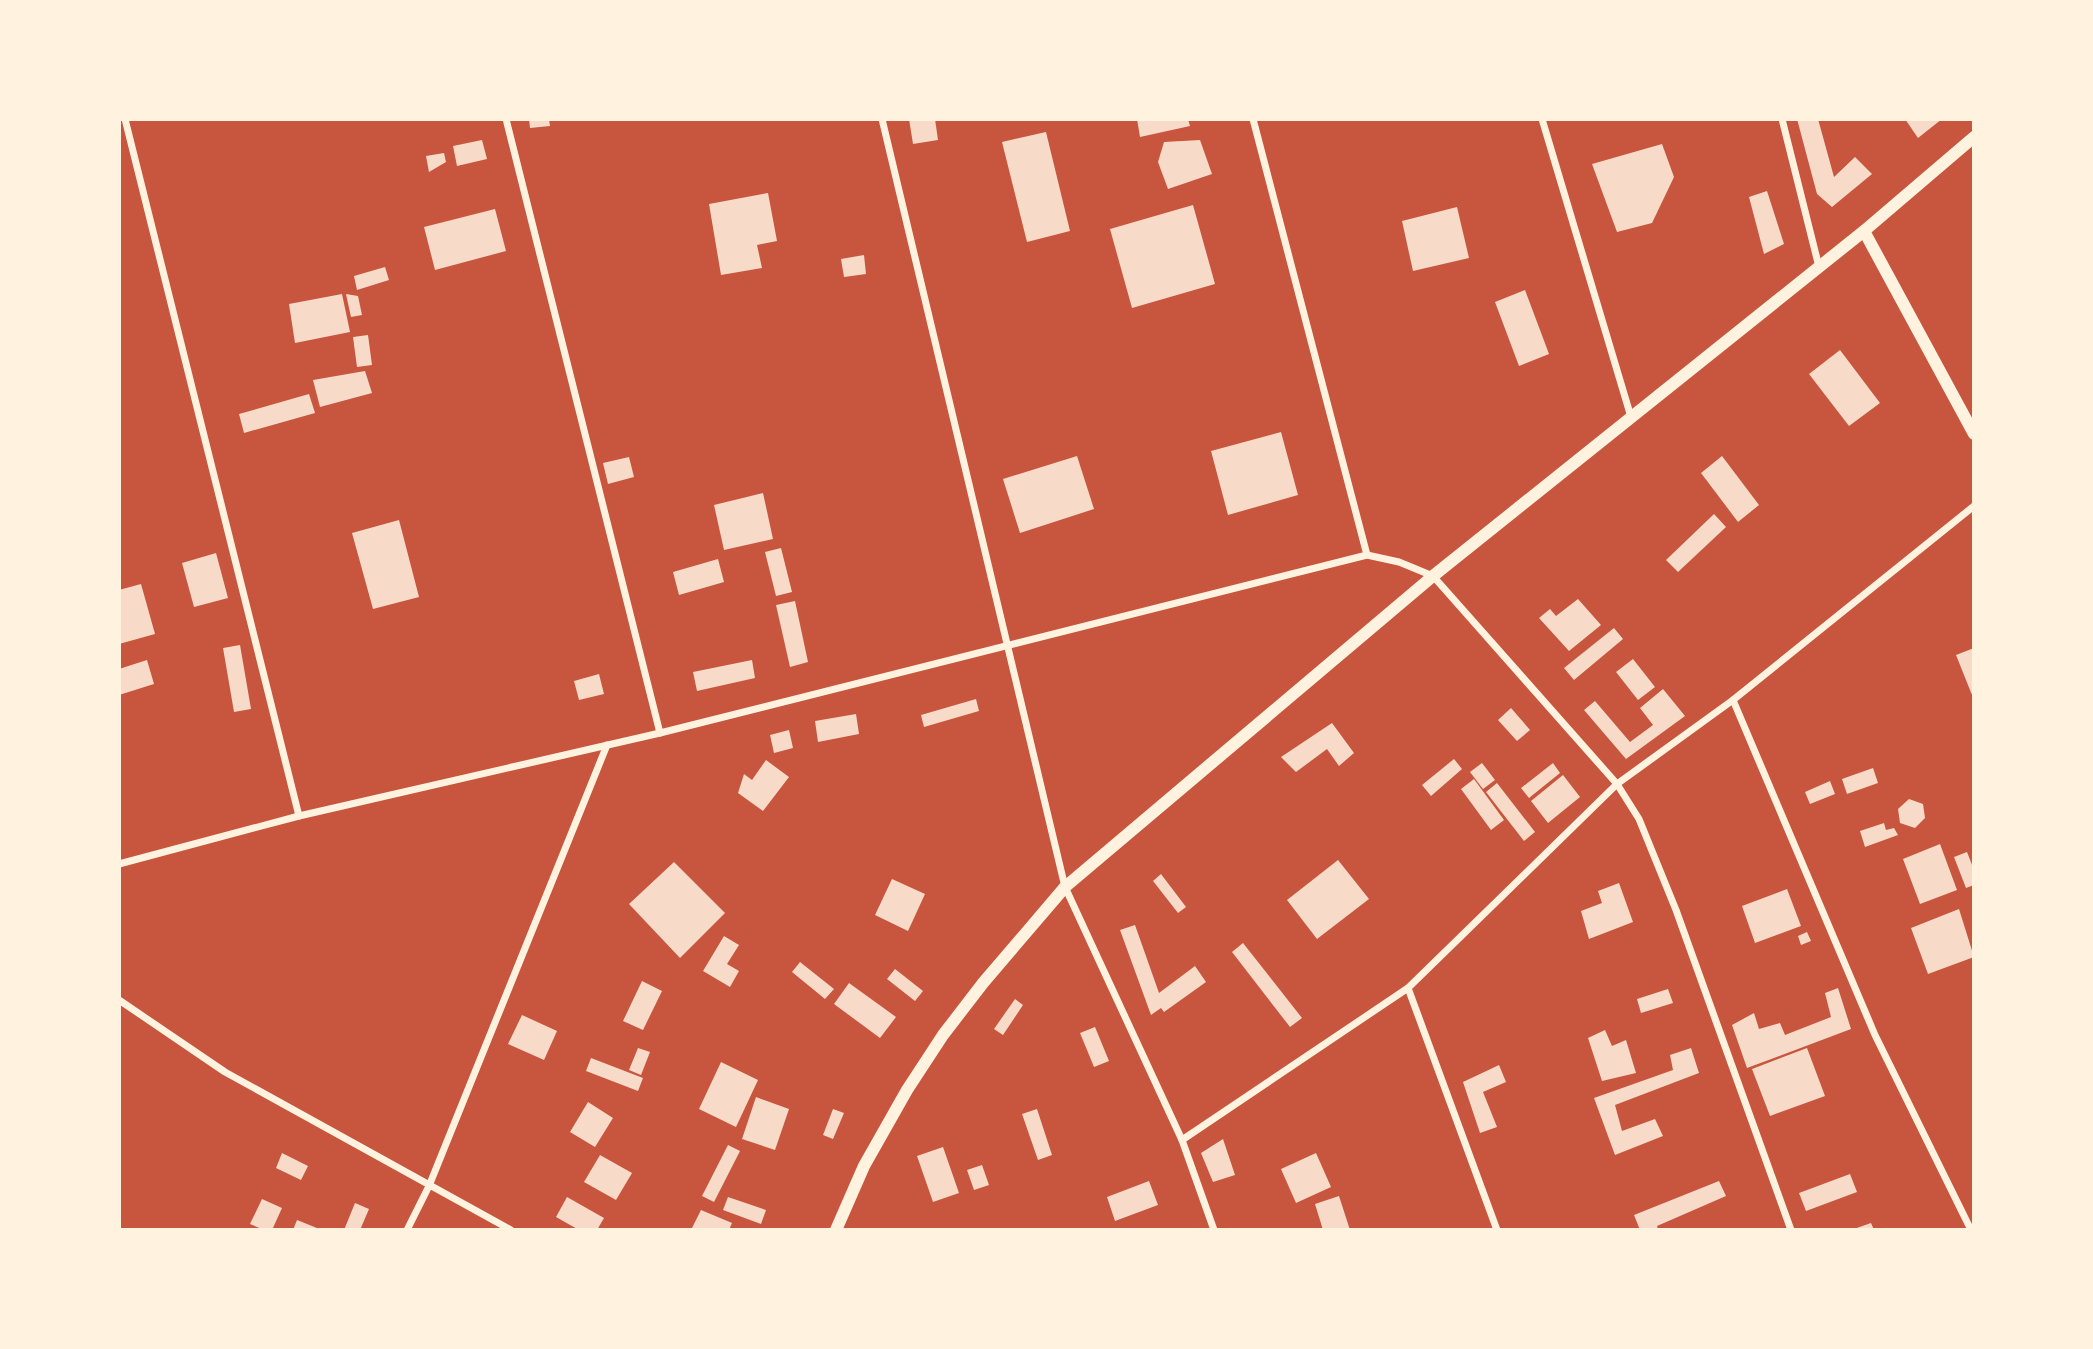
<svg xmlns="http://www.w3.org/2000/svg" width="2093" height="1349" viewBox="0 0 2093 1349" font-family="Karla,sans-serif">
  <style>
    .building { fill: #f7dbc8 }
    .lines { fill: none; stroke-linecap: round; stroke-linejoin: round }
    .minor { stroke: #fff3e0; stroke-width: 7 }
    .tertiary { stroke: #fff3e0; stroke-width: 12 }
  </style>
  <rect width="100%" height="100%" fill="#c8553d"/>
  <!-- building -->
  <g class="building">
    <polygon points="529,119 549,119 550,126 530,128"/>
    <polygon points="909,119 935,119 938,140 913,144"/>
    <polygon points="1137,119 1188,119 1190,126 1140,137"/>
    <polygon points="1797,119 1818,119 1834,177 1855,157 1872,174 1832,207 1817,194"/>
    <polygon points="1905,119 1942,119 1918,138"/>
    <polygon points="1046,132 1070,231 1027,242 1002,142"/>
    <polygon points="482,140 487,159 457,166 453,146"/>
    <polygon points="1200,140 1212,174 1168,189 1158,162 1164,142"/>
    <polygon points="1662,144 1674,177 1652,223 1617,232 1592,164"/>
    <polygon points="444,153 446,162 429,172 426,156"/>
    <polygon points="1767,191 1784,244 1764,254 1749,197"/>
    <polygon points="768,193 777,241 757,245 762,268 721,275 709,204"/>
    <polygon points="1193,205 1215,284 1132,308 1110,229"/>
    <polygon points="1457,207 1469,258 1413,271 1402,221"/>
    <polygon points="495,209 506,251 435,270 424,227"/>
    <polygon points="864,255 866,274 844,277 841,259"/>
    <polygon points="385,267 389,280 357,290 354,276"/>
    <polygon points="1525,290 1549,354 1519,366 1495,302"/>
    <polygon points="342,294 350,332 295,343 289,304"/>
    <polygon points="346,294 358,296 362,315 351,317"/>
    <polygon points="368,335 372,365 357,367 353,337"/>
    <polygon points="1840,350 1880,403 1849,426 1809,374"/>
    <polygon points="365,371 372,393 320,407 313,380"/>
    <polygon points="309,394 315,413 244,433 239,414"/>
    <polygon points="1281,432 1298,495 1228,515 1211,451"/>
    <polygon points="1077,456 1094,509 1020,533 1003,479"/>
    <polygon points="1722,456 1759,505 1738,522 1701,473"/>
    <polygon points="629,457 634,477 608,484 603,463"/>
    <polygon points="763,493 773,539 724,550 714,505"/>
    <polygon points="1714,514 1726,527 1678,572 1666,560"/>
    <polygon points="399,520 419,597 373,609 352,533"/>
    <polygon points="781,548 792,592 776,596 765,552"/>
    <polygon points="216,553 228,598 194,607 182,563"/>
    <polygon points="718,559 724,582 679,595 673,572"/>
    <polygon points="141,584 155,634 119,644 119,590"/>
    <polygon points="1578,599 1601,625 1569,651 1539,618 1550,609 1556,616"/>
    <polygon points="795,601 808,662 790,667 776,605"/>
    <polygon points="1614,628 1623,639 1574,680 1564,668"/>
    <polygon points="240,645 251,709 234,712 223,648"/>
    <polygon points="1974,648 1974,700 1956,655"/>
    <polygon points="1633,659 1655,687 1638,700 1616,672"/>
    <polygon points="147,660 154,684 119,695 119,669"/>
    <polygon points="752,660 755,678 697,691 693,672"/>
    <polygon points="599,674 604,694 579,700 574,681"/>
    <polygon points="1663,689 1685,716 1626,759 1584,710 1595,701 1630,742 1653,725 1640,708"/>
    <polygon points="976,699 979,711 924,727 921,715"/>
    <polygon points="1511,708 1530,730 1517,741 1498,720"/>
    <polygon points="856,714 859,734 818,742 815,721"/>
    <polygon points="1332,723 1354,753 1339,766 1327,749 1296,772 1281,757"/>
    <polygon points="789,730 793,748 774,753 770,735"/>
    <polygon points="1454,759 1462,769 1431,796 1422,785"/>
    <polygon points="766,760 789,777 763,811 738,793 744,774 752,780"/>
    <polygon points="1482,763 1495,780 1483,789 1470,772"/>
    <polygon points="1553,763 1560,773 1529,798 1521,788"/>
    <polygon points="1873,768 1878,783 1847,794 1842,779"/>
    <polygon points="1563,775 1580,797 1548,823 1531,801"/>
    <polygon points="1474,779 1504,820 1491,830 1461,789"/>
    <polygon points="1830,781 1835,794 1810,804 1805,792"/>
    <polygon points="1497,783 1535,832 1524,841 1486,792"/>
    <polygon points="1909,799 1923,804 1925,818 1915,828 1900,823 1898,809"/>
    <polygon points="1884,823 1886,830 1894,828 1898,835 1865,847 1860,831"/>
    <polygon points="1940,844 1957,890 1920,904 1903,859"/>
    <polygon points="1967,852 1974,870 1974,885 1966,888 1954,857"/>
    <polygon points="1338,860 1369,899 1317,939 1287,900"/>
    <polygon points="674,862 725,913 680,958 629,904"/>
    <polygon points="1161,874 1186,907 1178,913 1153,881"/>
    <polygon points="892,879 925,894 908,931 875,915"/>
    <polygon points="1619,883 1633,922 1589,939 1581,911 1602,903 1598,891"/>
    <polygon points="1787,889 1801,926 1755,943 1742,906"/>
    <polygon points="1959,909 1974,957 1928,974 1911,928"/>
    <polygon points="1135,925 1159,993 1195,966 1206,982 1164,1012 1161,1008 1151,1015 1120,930"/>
    <polygon points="1807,932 1811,941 1801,945 1798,936"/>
    <polygon points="724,936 739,945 727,964 739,971 730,987 703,971"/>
    <polygon points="1243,943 1302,1018 1290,1027 1232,952"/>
    <polygon points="800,962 834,989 825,999 792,972"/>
    <polygon points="895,969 923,991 915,1001 887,979"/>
    <polygon points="642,981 662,991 643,1030 623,1021"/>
    <polygon points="849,983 896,1017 880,1038 834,1004"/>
    <polygon points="1838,988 1851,1029 1747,1068 1732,1025 1754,1013 1759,1029 1780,1023 1785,1035 1831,1017 1825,993"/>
    <polygon points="1668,989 1673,1003 1641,1013 1637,999"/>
    <polygon points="1015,999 1023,1005 1003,1035 994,1029"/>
    <polygon points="522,1015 557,1031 544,1060 508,1044"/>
    <polygon points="1095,1027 1109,1061 1094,1067 1080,1033"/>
    <polygon points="1605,1030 1612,1046 1626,1040 1636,1073 1602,1081 1588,1038"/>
    <polygon points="638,1048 650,1052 641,1075 629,1070"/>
    <polygon points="1691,1048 1699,1073 1615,1105 1622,1131 1655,1119 1663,1136 1615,1155 1594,1098 1673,1070 1670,1055"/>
    <polygon points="1807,1048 1825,1096 1770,1116 1752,1069"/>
    <polygon points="591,1058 643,1078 638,1091 586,1071"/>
    <polygon points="721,1062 758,1080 736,1127 699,1109"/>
    <polygon points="1499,1065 1506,1082 1483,1092 1497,1127 1480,1133 1463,1082"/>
    <polygon points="756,1097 789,1109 775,1150 742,1139"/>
    <polygon points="588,1102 613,1118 595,1147 570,1132"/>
    <polygon points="833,1109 844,1113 833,1139 823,1135"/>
    <polygon points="1037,1109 1052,1155 1038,1160 1022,1114"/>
    <polygon points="1223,1139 1235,1175 1213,1182 1201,1153"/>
    <polygon points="728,1145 740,1151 714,1202 702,1196"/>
    <polygon points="943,1147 959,1193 933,1202 917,1156"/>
    <polygon points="282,1153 308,1166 301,1180 276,1168"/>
    <polygon points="1316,1153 1331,1187 1296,1203 1281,1169"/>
    <polygon points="600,1155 632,1173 616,1200 584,1182"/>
    <polygon points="982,1165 989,1185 974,1190 967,1170"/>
    <polygon points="1850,1174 1857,1192 1806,1211 1799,1193"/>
    <polygon points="1149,1181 1158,1205 1115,1221 1107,1197"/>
    <polygon points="1719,1181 1726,1196 1657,1226 1658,1230 1640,1230 1634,1215"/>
    <polygon points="1339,1196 1350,1230 1323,1230 1315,1204"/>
    <polygon points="567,1197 604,1218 597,1230 579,1230 556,1217"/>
    <polygon points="728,1197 766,1210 761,1224 723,1210"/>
    <polygon points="262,1199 282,1208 272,1230 264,1230 250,1224"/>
    <polygon points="355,1203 369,1209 360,1230 344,1230"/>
    <polygon points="701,1210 732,1223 729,1230 691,1230"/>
    <polygon points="297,1220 322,1230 293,1230"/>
    <polygon points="1871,1223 1874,1230 1851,1230"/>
  </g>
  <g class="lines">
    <!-- minor -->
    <g class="minor">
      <polyline points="125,119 299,816"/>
      <polyline points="506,119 660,733"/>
      <polyline points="882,119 1065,887 1182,1140 1214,1230"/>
      <polyline points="1253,119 1367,555"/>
      <polyline points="1542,119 1631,417"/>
      <polyline points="1782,119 1819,267"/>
      <polyline points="1733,700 1875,1035 1971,1230"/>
      <polyline points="119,864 299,816 660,733 1367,555 1399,562 1433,576 1617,784 1639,819 1676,910 1791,1230"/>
      <polyline points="1408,988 1497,1230"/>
      <polyline points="119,1000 225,1072 511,1230"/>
      <polyline points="1182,1140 1408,988 1617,784 1733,700 1974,506"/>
      <polyline points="407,1230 429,1186 607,745"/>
    </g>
    <!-- tertiary -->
    <g class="tertiary">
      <polyline points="1864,231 1974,434"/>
      <polyline points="836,1230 864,1166 907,1090 943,1035 983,983 1065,887 1433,576 1864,231 1974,137"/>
    </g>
  </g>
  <!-- border -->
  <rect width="2093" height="1349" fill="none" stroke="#fff3e0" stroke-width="242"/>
</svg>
